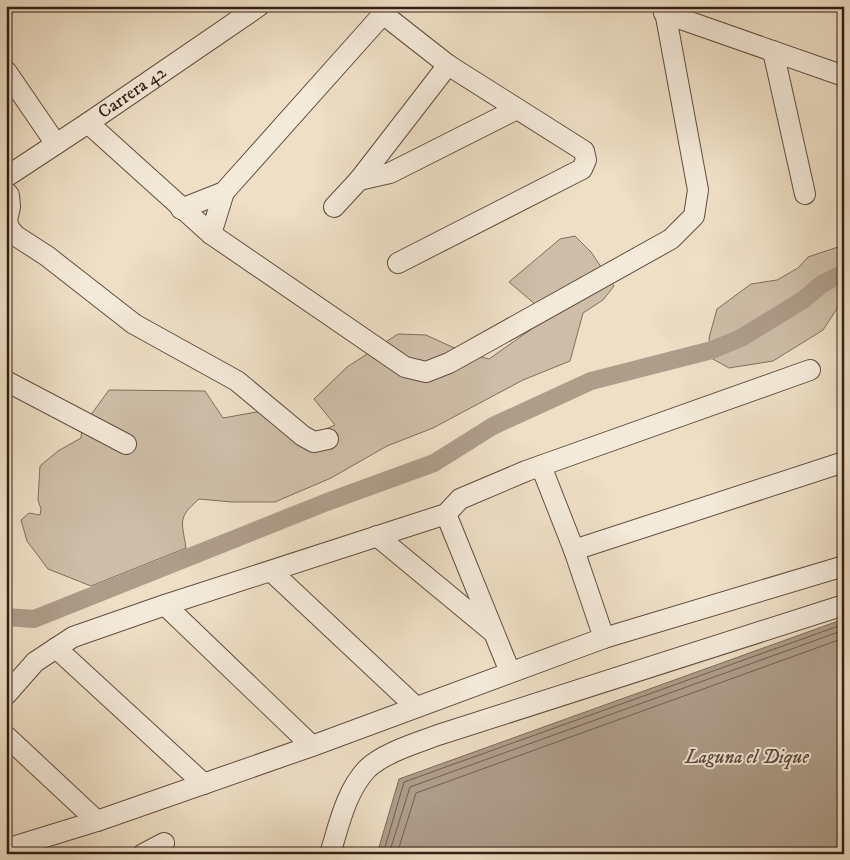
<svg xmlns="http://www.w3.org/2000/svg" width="850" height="860" viewBox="0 0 850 860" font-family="'IM FELL DW Pica',serif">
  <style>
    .green { fill: #cebea7; stroke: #806e5e }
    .water { fill: #ae9d89; stroke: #7d6a5b }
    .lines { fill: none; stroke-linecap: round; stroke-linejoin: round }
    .shore { stroke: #705e4f; stroke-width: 1 }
    .canal { stroke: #ae9d89; stroke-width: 18 }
    .minor-casing { stroke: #624e41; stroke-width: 22 }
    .minor { stroke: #f4ead9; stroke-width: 20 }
    .labels { text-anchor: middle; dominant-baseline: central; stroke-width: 4; stroke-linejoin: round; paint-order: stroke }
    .street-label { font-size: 18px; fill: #331e15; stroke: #f4ead9 }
    .water-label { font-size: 19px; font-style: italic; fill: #5e4a3e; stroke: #f4ead9 }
  </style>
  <rect width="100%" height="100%" fill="#eedfc5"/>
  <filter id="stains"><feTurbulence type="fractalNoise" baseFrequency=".004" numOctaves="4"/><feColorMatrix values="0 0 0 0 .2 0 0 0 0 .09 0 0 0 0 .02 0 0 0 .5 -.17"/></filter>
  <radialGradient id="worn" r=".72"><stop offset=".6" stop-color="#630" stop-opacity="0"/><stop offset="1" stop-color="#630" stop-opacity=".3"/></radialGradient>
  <!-- green -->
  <g class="green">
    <path d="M575,236L591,252L614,286L603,300L583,313L570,361L523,380L433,428L387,446L331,478L275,502H232L199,499C177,518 182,521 186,548L91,586L48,569L27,541L21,520L29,513L40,515L41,509L38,500L40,466L58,451L81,438L82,427L109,390L205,391L223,418L279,408L300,440L335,425L314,399L347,367L398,334L426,335L463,352L489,359L533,328L543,311L509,282L560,239Z"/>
    <polygon points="844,245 844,298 823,330 773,361 729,368 711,358 709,338 717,309 751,284 777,280 798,268 808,257"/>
  </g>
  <!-- water -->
  <polygon class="water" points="844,619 844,854 377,854 399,779"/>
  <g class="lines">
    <!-- shore -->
    <g class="shore">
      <polyline points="383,854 404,782 844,624"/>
      <polyline points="389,854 410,787 844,630"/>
      <polyline points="397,854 416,793 844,638"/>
    </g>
    <!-- canal -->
    <polyline class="canal" points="6,617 34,619 327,502 434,463 493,426 591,381 712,350 741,338 803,300 822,284 844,273"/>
    <defs>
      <g id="minor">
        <polyline points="378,6 383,14 448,65 584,151 586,160 582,169 398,263"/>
        <polyline points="664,13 844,76"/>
        <polyline points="773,51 805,194"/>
        <polyline points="6,71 56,144"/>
        <polyline points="88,123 211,234 405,367 426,372 449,363 671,239 694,216 698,190 664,6"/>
        <path id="s1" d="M6,177L88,123L259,6"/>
        <polyline points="359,180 390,173 517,109"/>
        <polyline points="6,192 9,195 10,207 7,220 9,228 16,236 47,256 134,324 237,381 303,436 314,442 328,439"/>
        <polyline points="334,207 359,180 448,65"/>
        <polyline points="181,209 224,192 383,14"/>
        <polyline points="211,234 224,192"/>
        <polyline points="6,381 126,444"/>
        <polyline points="541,466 574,550 604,638"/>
        <polyline points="446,514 510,672"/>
        <polyline points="377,536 493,632"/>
        <polyline points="574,550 844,462"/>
        <polyline points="271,571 416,707"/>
        <polyline points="165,605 312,746"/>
        <polyline points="56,648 204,784"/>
        <polyline points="6,695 35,662 73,637 165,605 446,514 460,499 526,471 810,370"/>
        <polyline points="6,736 97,821"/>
        <polyline points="6,849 97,821 312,746 604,638 844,566"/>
        <polyline points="143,854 164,843"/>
        <path d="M330,854C339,825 346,791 367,769C383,753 417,743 438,735L844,605"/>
      </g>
    </defs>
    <!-- minor casing -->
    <use href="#minor" class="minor-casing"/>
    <!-- minor -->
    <use href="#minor" class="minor"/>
  </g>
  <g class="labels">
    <!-- street labels -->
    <g class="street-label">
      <text stroke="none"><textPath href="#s1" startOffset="152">Carrera 42</textPath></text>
    </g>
    <!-- water labels -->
    <g class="water-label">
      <text x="747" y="757">Laguna el Dique</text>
    </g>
  </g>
  <!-- margin -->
  <rect width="850" height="860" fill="none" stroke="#eedfc5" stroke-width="25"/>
  <rect x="8" y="8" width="835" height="845" fill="none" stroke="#331e15" stroke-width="2.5"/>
  <rect x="12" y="12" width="825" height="835" fill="none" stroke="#331e15"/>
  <rect width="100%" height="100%" filter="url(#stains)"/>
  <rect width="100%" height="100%" fill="url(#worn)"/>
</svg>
